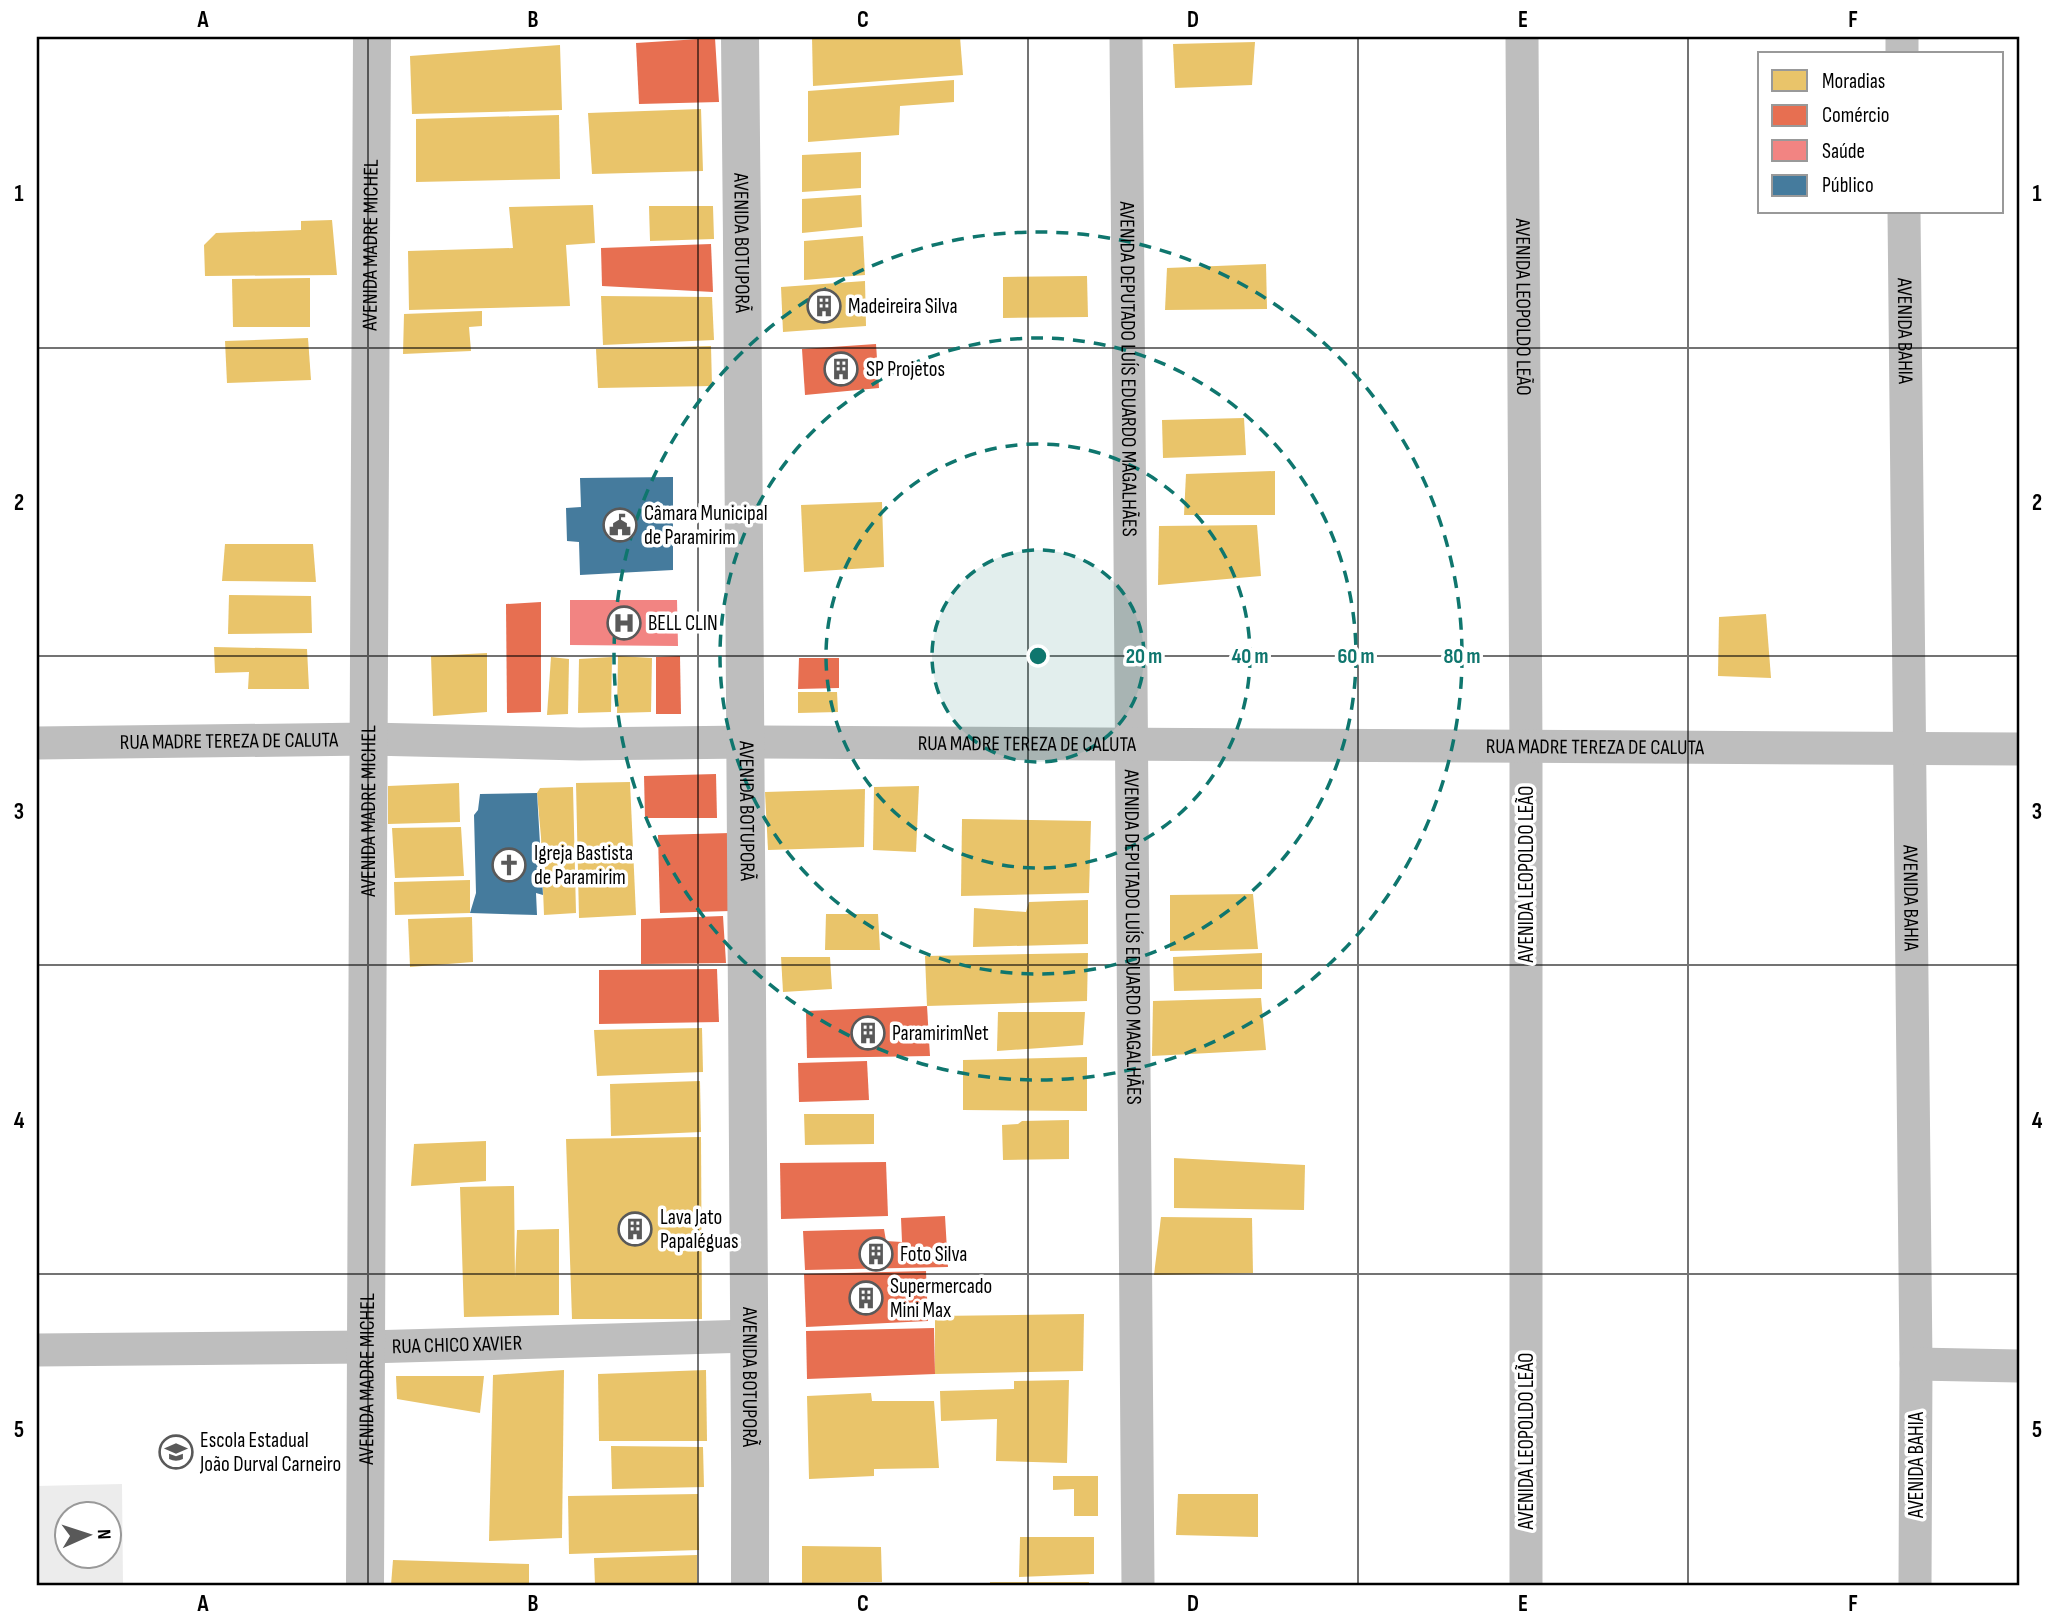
<svg xmlns="http://www.w3.org/2000/svg" width="2056" height="1622" viewBox="0 0 2056 1622" font-family="'Sofia Sans Condensed',sans-serif">
  <style>
    .park { fill: #ececec; fill-rule: evenodd }
    .homes { fill: #e9c46a }
    .shops { fill: #e76f51 }
    .health { fill: #f28482 }
    .public { fill: #457b9d }
    .lines { fill: none; stroke-linecap: round; stroke-linejoin: round }
    .minor { stroke: #bebebe; stroke-width: 33 }
    .tertiary { stroke: #bebebe; stroke-width: 38 }
    .grid { fill: none; stroke: #000; stroke-width: 2; stroke-opacity: 0.55 }
    .ring { fill: none; stroke: #0f766e; stroke-width: 3.5; stroke-dasharray: 12 9 }
    .labels { text-anchor: middle; dominant-baseline: central; stroke-width: 7; stroke-linejoin: round; paint-order: stroke }
    .street-label { font-size: 21px; fill: #000; stroke: #fff }
    .poi-label { font-size: 21px; fill: #000; stroke: #fff; text-anchor: start }
    .centre { fill: #0f766e; stroke: #fff; stroke-width: 3.5 }
    .ring-label { font-size: 21px; text-anchor: middle; font-weight: bold; fill: #0f766e; stroke: #fff; stroke-width: 7; stroke-linejoin: round; paint-order: stroke }
    .neatline { fill: none; stroke: #000; stroke-width: 2.5 }
    .grid-label { font-size: 23px; text-anchor: middle; font-weight: bold; fill: #000 }
  </style>
  <rect width="100%" height="100%" fill="#fff"/>
  <!-- park -->
  <path class="park" d="M122,1484L123,1585H37V1486ZM66,1514H108V1556H66Z"/>
  <!-- homes -->
  <g class="homes">
    <polygon points="812,37 960,37 963,75 813,86"/>
    <polygon points="1255,42 1252,85 1175,88 1173,44"/>
    <polygon points="560,45 562,110 412,114 410,56"/>
    <polygon points="954,80 954,102 900,106 899,135 808,142 808,91"/>
    <polygon points="701,109 703,171 592,174 588,113"/>
    <polygon points="559,115 560,179 416,182 416,119"/>
    <polygon points="861,152 861,188 802,192 802,155"/>
    <polygon points="861,195 862,227 802,233 802,199"/>
    <polygon points="593,205 595,243 566,245 570,306 409,310 408,251 513,248 509,207"/>
    <polygon points="649,206 713,206 714,239 650,241"/>
    <polygon points="332,220 337,275 205,276 204,245 216,233 301,230 301,221"/>
    <polygon points="863,236 865,275 804,280 804,241"/>
    <polygon points="1266,264 1267,309 1165,310 1167,268"/>
    <polygon points="1087,276 1088,317 1003,318 1003,277"/>
    <polygon points="310,278 310,327 233,327 232,279"/>
    <polygon points="865,281 866,326 783,332 781,287"/>
    <polygon points="601,296 712,297 714,340 603,345"/>
    <polygon points="482,311 482,326 469,327 471,351 403,354 404,314"/>
    <polygon points="308,338 311,380 227,383 225,341"/>
    <polygon points="711,346 712,386 598,388 596,349"/>
    <polygon points="1244,418 1246,455 1163,458 1162,420"/>
    <polygon points="1275,471 1275,515 1184,515 1186,474"/>
    <polygon points="882,502 884,567 804,572 801,505"/>
    <polygon points="1257,525 1261,576 1158,585 1159,526"/>
    <polygon points="225,544 313,544 316,582 222,581"/>
    <polygon points="229,595 311,596 312,633 228,634"/>
    <polygon points="1766,614 1771,678 1718,676 1719,617"/>
    <polygon points="214,647 307,649 309,689 248,689 249,672 215,673"/>
    <polygon points="487,653 487,712 433,716 431,656"/>
    <polygon points="618,656 652,658 651,712 617,713"/>
    <polygon points="551,657 569,659 568,714 547,715"/>
    <polygon points="612,657 611,712 578,713 579,659"/>
    <polygon points="798,692 837,692 838,712 798,713"/>
    <polygon points="630,782 636,915 579,918 576,783"/>
    <polygon points="459,783 460,822 388,824 388,786"/>
    <polygon points="919,786 916,852 873,850 874,787"/>
    <polygon points="573,787 576,913 544,915 541,837 537,793 540,788"/>
    <polygon points="865,789 864,847 768,850 765,792"/>
    <polygon points="962,819 1091,821 1089,893 961,896"/>
    <polygon points="461,827 464,876 395,878 392,828"/>
    <polygon points="470,880 470,913 395,915 394,882"/>
    <polygon points="1253,894 1258,949 1170,951 1170,895"/>
    <polygon points="1088,900 1088,944 973,947 974,908 1026,912 1029,902"/>
    <polygon points="826,914 878,914 880,950 825,950"/>
    <polygon points="472,917 473,962 410,967 408,919"/>
    <polygon points="1088,953 1087,1001 927,1006 925,956"/>
    <polygon points="1262,953 1262,989 1174,991 1173,957"/>
    <polygon points="781,957 830,957 832,989 783,992"/>
    <polygon points="1261,998 1266,1050 1152,1056 1153,1001"/>
    <polygon points="998,1012 1085,1012 1083,1045 997,1051"/>
    <polygon points="702,1028 703,1072 597,1076 594,1030"/>
    <polygon points="1087,1057 1087,1111 963,1110 963,1060"/>
    <polygon points="700,1081 701,1132 611,1136 610,1084"/>
    <polygon points="804,1114 874,1114 874,1144 805,1145"/>
    <polygon points="1069,1120 1069,1159 1003,1160 1002,1125 1018,1124 1022,1121"/>
    <polygon points="701,1137 702,1319 572,1319 566,1139"/>
    <polygon points="486,1141 486,1181 411,1186 414,1144"/>
    <polygon points="1174,1158 1305,1165 1304,1210 1174,1208"/>
    <polygon points="514,1186 515,1278 517,1230 559,1229 559,1315 464,1317 460,1187"/>
    <polygon points="1161,1217 1252,1218 1253,1273 1154,1275"/>
    <polygon points="1084,1314 1083,1371 935,1374 935,1316"/>
    <polygon points="564,1370 562,1538 489,1541 493,1375"/>
    <polygon points="706,1370 707,1441 599,1441 598,1374"/>
    <polygon points="396,1376 484,1376 480,1413 397,1399"/>
    <polygon points="1069,1380 1067,1463 996,1461 997,1419 941,1421 940,1391 1014,1389 1014,1381"/>
    <polygon points="871,1393 872,1401 934,1401 939,1468 874,1469 874,1476 809,1479 807,1396"/>
    <polygon points="611,1446 703,1447 704,1487 612,1489"/>
    <polygon points="1053,1476 1098,1476 1098,1516 1074,1516 1074,1489 1053,1490"/>
    <polygon points="698,1494 699,1550 569,1554 568,1496"/>
    <polygon points="1178,1494 1258,1494 1258,1537 1176,1535"/>
    <polygon points="1020,1537 1094,1537 1094,1574 1019,1577"/>
    <polygon points="802,1546 881,1547 882,1582 802,1583"/>
    <polygon points="697,1555 697,1585 595,1585 594,1558"/>
    <polygon points="393,1560 529,1564 529,1585 391,1585"/>
    <rect x="990" y="1582" width="99" height="3"/>
  </g>
  <!-- shops -->
  <g class="shops">
    <polygon points="715,38 719,102 639,104 636,43"/>
    <polygon points="711,244 713,292 602,286 601,248"/>
    <polygon points="876,344 879,388 805,395 802,349"/>
    <polygon points="541,602 541,712 507,713 506,604"/>
    <polygon points="680,656 681,714 656,714 656,657"/>
    <polygon points="799,658 839,658 839,688 798,689"/>
    <polygon points="716,774 717,818 645,818 644,776"/>
    <polygon points="730,833 731,911 660,913 658,835"/>
    <polygon points="723,916 726,963 641,964 641,919"/>
    <polygon points="717,969 719,1022 599,1024 599,970"/>
    <polygon points="927,1006 930,1056 807,1058 806,1011"/>
    <polygon points="867,1061 869,1100 799,1102 798,1063"/>
    <polygon points="886,1162 888,1216 781,1219 780,1163"/>
    <polygon points="945,1216 948,1267 805,1270 803,1231 884,1229 886,1241 902,1242 901,1218"/>
    <polygon points="926,1271 928,1321 806,1327 804,1274"/>
    <polygon points="934,1328 935,1374 807,1379 806,1331"/>
  </g>
  <!-- health -->
  <polygon class="health" points="570,600 677,600 678,646 570,645"/>
  <!-- public -->
  <g class="public">
    <polygon points="673,477 673,570 580,575 579,542 567,541 566,508 581,507 580,478"/>
    <polygon points="537,793 543,895 536,893 537,915 470,913 476,893 474,815 478,810 480,794"/>
  </g>
  <g class="lines">
    <!-- minor -->
    <g class="minor">
      <path id="s1" d="M1126,37L1138,1585"/>
      <path id="s2" d="M1522,37L1526,748V1585"/>
      <polyline points="1902,37 1902,54"/>
      <path id="s3" d="M1904,212L1916,1364L1915,1585"/>
      <path id="s4" d="M37,743L369,739L580,744L747,742L2019,749"/>
      <path id="s5" d="M37,1350L367,1347L750,1336"/>
      <polyline points="1916,1364 2019,1366"/>
    </g>
    <!-- tertiary -->
    <g class="tertiary">
      <path id="s6" d="M740,37C745,553 751,1069 750,1585"/>
      <path id="s7" d="M365,1585C370,1069 366,553 372,37"/>
    </g>
  </g>
  <!-- grid -->
  <path class="grid" d="M368,37V1585M698,37V1585M1028,37V1585M1358,37V1585M1688,37V1585M37,348H2019M37,656H2019M37,965H2019M37,1274H2019"/>
  <!-- distance rings -->
  <circle cx="1038" cy="656" r="106" fill="#0f766e" fill-opacity=".12"/>
  <g class="ring">
    <circle cx="1038" cy="656" r="106"/>
    <circle cx="1038" cy="656" r="212"/>
    <circle cx="1038" cy="656" r="318"/>
    <circle cx="1038" cy="656" r="424"/>
  </g>
  <!-- icons -->
  <defs>
    <symbol id="building-ring" viewBox="-11 -11 22 22"><circle r="9.5" fill="#fff" stroke="#595959" stroke-width="1.5"/><path d="M-4-6H4V6H1V3H-1V6H-4ZM-2.5-4.3h1.7v1.8h-1.7ZM.8-4.3h1.7v1.8H.8ZM-2.5-1h1.7V.8h-1.7ZM.8-1h1.7V.8H.8Z" fill="#595959"/></symbol>
    <symbol id="civic-ring" viewBox="-11 -11 22 22"><circle r="9.5" fill="#fff" stroke="#595959" stroke-width="1.5"/><path d="M-.6-6.5H3V-4.5H.6V-3L4-1V1h2V6H-6V1h2V-1L-.6-3ZM-1.2 2.5V6h2.4V2.5Z" fill="#595959"/></symbol>
    <symbol id="hospital-ring" viewBox="-11 -11 22 22"><circle r="9.5" fill="#fff" stroke="#595959" stroke-width="1.5"/><path d="M-5-5h3v3.5h4V-5h3V5h-3V1.5h-4V5h-3Z" fill="#595959"/></symbol>
    <symbol id="church-ring" viewBox="-11 -11 22 22"><circle r="9.5" fill="#fff" stroke="#595959" stroke-width="1.5"/><path d="M-1.2-6h2.4v3.5h3.3v2.4h-3.3V6h-2.4V-.1h-3.3v-2.4h3.3Z" fill="#595959"/></symbol>
    <symbol id="school-ring" viewBox="-11 -11 22 22"><circle r="9.5" fill="#fff" stroke="#595959" stroke-width="1.5"/><path d="M0-5L7-2L0 1L-7-2ZM-4 1L0 2.5L4 1V4Q0 6-4 4Z" fill="#595959"/></symbol>
  </defs>
  <g fill-rule="evenodd">
    <use href="#building-ring" x="805" y="287" width="38" height="38"/>
    <use href="#building-ring" x="822" y="350" width="38" height="38"/>
    <use href="#civic-ring" x="601" y="506" width="38" height="38"/>
    <use href="#hospital-ring" x="605" y="604" width="38" height="38"/>
    <use href="#church-ring" x="490" y="846" width="38" height="38"/>
    <use href="#building-ring" x="849" y="1014" width="38" height="38"/>
    <use href="#building-ring" x="616" y="1210" width="38" height="38"/>
    <use href="#building-ring" x="857" y="1235" width="38" height="38"/>
    <use href="#building-ring" x="847" y="1279" width="38" height="38"/>
    <use href="#school-ring" x="157" y="1433" width="38" height="38"/>
  </g>
  <g class="labels">
    <!-- street labels -->
    <g class="street-label">
      <text stroke="none"><textPath href="#s7" startOffset="1340">AVENIDA MADRE MICHEL</textPath></text>
      <text stroke="none"><textPath href="#s6" startOffset="206">AVENIDA BOTUPORÃ</textPath></text>
      <text stroke="none"><textPath href="#s2" startOffset="270">AVENIDA LEOPOLDO LEÃO</textPath></text>
      <text stroke="none"><textPath href="#s3" startOffset="119">AVENIDA BAHIA</textPath></text>
      <text stroke="none"><textPath href="#s1" startOffset="332">AVENIDA DEPUTADO LUÍS EDUARDO MAGALHÃES</textPath></text>
      <text stroke="none"><textPath href="#s4" startOffset="192">RUA MADRE TEREZA DE CALUTA</textPath></text>
      <text stroke="none"><textPath href="#s4" startOffset="990">RUA MADRE TEREZA DE CALUTA</textPath></text>
      <text stroke="none"><textPath href="#s4" startOffset="1558">RUA MADRE TEREZA DE CALUTA</textPath></text>
      <text stroke="none"><textPath href="#s7" startOffset="774">AVENIDA MADRE MICHEL</textPath></text>
      <text stroke="none"><textPath href="#s6" startOffset="774">AVENIDA BOTUPORÃ</textPath></text>
      <text transform="translate(1526 874) rotate(-90)">AVENIDA LEOPOLDO LEÃO</text>
      <text stroke="none"><textPath href="#s3" startOffset="686">AVENIDA BAHIA</textPath></text>
      <text stroke="none"><textPath href="#s1" startOffset="900">AVENIDA DEPUTADO LUÍS EDUARDO MAGALHÃES</textPath></text>
      <text stroke="none"><textPath href="#s5" startOffset="420">RUA CHICO XAVIER</textPath></text>
      <text stroke="none"><textPath href="#s7" startOffset="206">AVENIDA MADRE MICHEL</textPath></text>
      <text stroke="none"><textPath href="#s6" startOffset="1340">AVENIDA BOTUPORÃ</textPath></text>
      <text transform="translate(1526 1441) rotate(-90)">AVENIDA LEOPOLDO LEÃO</text>
      <text transform="translate(1916 1465) rotate(-90)">AVENIDA BAHIA</text>
    </g>
    <!-- poi labels -->
    <g class="poi-label">
      <text x="848" y="306">Madeireira Silva</text>
      <text x="866" y="369">SP Projetos</text>
      <text x="644" y="513">Câmara Municipal<tspan x="644" dy="24">de Paramirim</tspan></text>
      <text x="648" y="623">BELL CLIN</text>
      <text x="534" y="853">Igreja Bastista<tspan x="534" dy="24">de Paramirim</tspan></text>
      <text x="892" y="1033">ParamirimNet</text>
      <text x="660" y="1217">Lava Jato<tspan x="660" dy="24">Papaléguas</tspan></text>
      <text x="900" y="1254">Foto Silva</text>
      <text x="890" y="1286">Supermercado<tspan x="890" dy="24">Mini Max</tspan></text>
      <text x="200" y="1440">Escola Estadual<tspan x="200" dy="24">João Durval Carneiro</tspan></text>
    </g>
  </g>
  <circle cx="1038" cy="656" r="10" class="centre"/>
  <g class="ring-label">
    <text x="1144" y="663">20 m</text>
    <text x="1250" y="663">40 m</text>
    <text x="1356" y="663">60 m</text>
    <text x="1462" y="663">80 m</text>
  </g>
  <!-- border -->
  <rect width="2056" height="1622" fill="none" stroke="#ffffff" stroke-width="77"/>
  <!-- legend -->
  <rect x="1758" y="52" width="245" height="161" fill="#ffffff" stroke="#999999" stroke-width="2"/>
  <rect x="1772" y="70" width="35" height="21" fill="#e9c46a" stroke="#999999" stroke-width="2"/>
  <text x="1822" y="88" font-size="21" fill="#000000">Moradias</text>
  <rect x="1772" y="105" width="35" height="21" fill="#e76f51" stroke="#999999" stroke-width="2"/>
  <text x="1822" y="122" font-size="21" fill="#000000">Comércio</text>
  <rect x="1772" y="140" width="35" height="21" fill="#f28482" stroke="#999999" stroke-width="2"/>
  <text x="1822" y="158" font-size="21" fill="#000000">Saúde</text>
  <rect x="1772" y="175" width="35" height="21" fill="#457b9d" stroke="#999999" stroke-width="2"/>
  <text x="1822" y="192" font-size="21" fill="#000000">Público</text>
  <!-- north arrow -->
  <g transform="translate(88 1535) rotate(87)"><circle r="33" fill="#ffffff" stroke="#999999" stroke-width="2"/>
  <path d="M0-5L12 26L0 18L-12 26Z" fill="#595959"/>
  <text y="-10" font-size="19" font-weight="bold" text-anchor="middle" fill="#000000">N</text>
  </g>
  <rect x="38" y="38" width="1980" height="1546" class="neatline"/>
  <g class="grid-label">
    <text x="203" y="27">A</text>
    <text x="533" y="27">B</text>
    <text x="863" y="27">C</text>
    <text x="1193" y="27">D</text>
    <text x="1523" y="27">E</text>
    <text x="1853" y="27">F</text>
    <text x="19" y="201">1</text>
    <text x="2037" y="201">1</text>
    <text x="19" y="510">2</text>
    <text x="2037" y="510">2</text>
    <text x="19" y="819">3</text>
    <text x="2037" y="819">3</text>
    <text x="19" y="1128">4</text>
    <text x="2037" y="1128">4</text>
    <text x="19" y="1437">5</text>
    <text x="2037" y="1437">5</text>
    <text x="203" y="1611">A</text>
    <text x="533" y="1611">B</text>
    <text x="863" y="1611">C</text>
    <text x="1193" y="1611">D</text>
    <text x="1523" y="1611">E</text>
    <text x="1853" y="1611">F</text>
  </g>
</svg>
